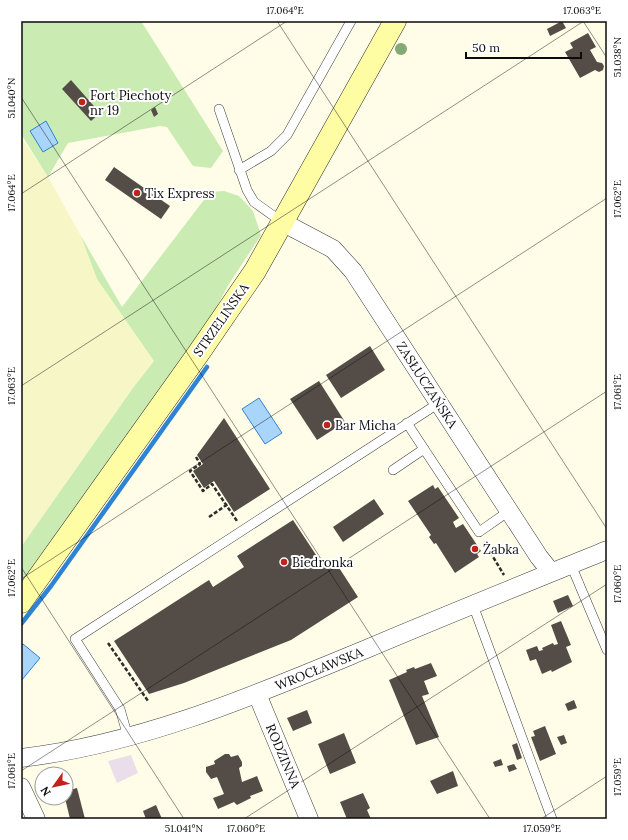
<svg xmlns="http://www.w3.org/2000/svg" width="628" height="840" viewBox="0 0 628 840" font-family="Lora,serif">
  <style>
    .industrial { fill: #eadeeb }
    .farmland { fill: #f6f6c7 }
    .green { fill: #caebb1 }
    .water { fill: #aad5fa; stroke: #2d83d4 }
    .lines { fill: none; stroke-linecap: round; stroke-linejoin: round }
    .stream { stroke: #2d83d4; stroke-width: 4.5 }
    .building { fill: #544d47 }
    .lane-casing { stroke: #3e3e3e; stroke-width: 10 }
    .street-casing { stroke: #3e3e3e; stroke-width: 19 }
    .secondary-casing { stroke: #2d2d2d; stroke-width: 23 }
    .path { stroke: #2d2d2d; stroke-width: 2.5; stroke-dasharray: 4 2; stroke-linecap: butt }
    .lane { stroke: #fff; stroke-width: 9 }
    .street { stroke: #fff; stroke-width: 18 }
    .secondary { stroke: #fffda3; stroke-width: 22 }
    .tree { fill: #85a976 }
    .ticks { fill: none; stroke: #0b0b0b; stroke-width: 1; stroke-opacity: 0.45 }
    .poi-dot { fill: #c1231c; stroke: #fff; stroke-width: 1.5 }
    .labels { text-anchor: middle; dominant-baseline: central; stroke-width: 4; stroke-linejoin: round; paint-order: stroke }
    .poi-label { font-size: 13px; fill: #0b0b0b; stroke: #fff; text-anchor: start }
    .street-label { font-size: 13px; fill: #0b0b0b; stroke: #fff }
    .neatline { fill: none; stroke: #0b0b0b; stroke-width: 1.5 }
    .ticks-label { font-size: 10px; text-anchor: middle; fill: #0b0b0b }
  </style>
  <rect width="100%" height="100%" fill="#fffde8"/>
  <!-- industrial -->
  <polygon class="industrial" points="131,755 138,773 117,783 108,761"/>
  <!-- farmland -->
  <polygon class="farmland" points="21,137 48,177 81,236 97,279 154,361 133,388 21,547"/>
  <!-- green -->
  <g class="green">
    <polygon points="21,21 141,21 223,151 211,168 193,166 167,127 160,126 68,143 48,177 21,134"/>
    <polygon points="224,191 239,196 253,211 261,235 229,284 193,350 21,590 21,547 133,388 154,361 97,279 81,236 122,307 210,192"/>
  </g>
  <!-- water -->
  <g class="water">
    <polygon points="46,121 58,143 43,152 30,131"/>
    <polygon points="259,398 282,433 265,444 242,409"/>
    <polygon points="23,644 40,658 21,681 21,646"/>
  </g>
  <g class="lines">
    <!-- stream -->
    <polyline class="stream" points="21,624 51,586 207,367"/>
  </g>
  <!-- building -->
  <g class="building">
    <polygon points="562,21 566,28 550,36 547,29"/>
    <polygon points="588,33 596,47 590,50 597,62 602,63 604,66 603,70 599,72 595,70 580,78 565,52 573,48 570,43"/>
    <polygon points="71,80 100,113 91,121 62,89"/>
    <polygon points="155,107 158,114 154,117 151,110"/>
    <polygon points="114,167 170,206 161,219 105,180"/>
    <polygon points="370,346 385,370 341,398 326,375"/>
    <polygon points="319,381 345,422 317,440 290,399"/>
    <polygon points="224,418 270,489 234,512 214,481 204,488 193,471 203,464 197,455"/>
    <polygon points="433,485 435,489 438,487 459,518 453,522 456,528 463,524 481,551 477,554 479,557 455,573 436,543 434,544 429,537 431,535 408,501"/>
    <polygon points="374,499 384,514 343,542 333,527"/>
    <polygon points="293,520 324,567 334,560 358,597 291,640 184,683 149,694 114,641 209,580 213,587 244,567 237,556"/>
    <polygon points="568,595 573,606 558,613 553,601"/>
    <polygon points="561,621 571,645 566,647 572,662 552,672 551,670 542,674 536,659 530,661 526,650 537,646 539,651 543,650 542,648 553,643 554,645 558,644 551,625"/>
    <polygon points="431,663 437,676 424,681 429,694 422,696 439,737 416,745 389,680 407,672 406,670 414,667 415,669"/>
    <polygon points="574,700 577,708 568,711 565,704"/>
    <polygon points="307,710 312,723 293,731 287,718"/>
    <polygon points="545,726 556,754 540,761 531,737 535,736 533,731"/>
    <polygon points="344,733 356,763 330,774 318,744"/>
    <polygon points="564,735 567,743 561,745 557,737"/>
    <polygon points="517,743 522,758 517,760 512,745"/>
    <polygon points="225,754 229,754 231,757 238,755 242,762 242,766 239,768 242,782 257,776 263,791 250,796 251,798 237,805 234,802 218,809 213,798 224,794 217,777 211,779 206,772 206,767 215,764 214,761"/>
    <polygon points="501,759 503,765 495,767 493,762"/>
    <polygon points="514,764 517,769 509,772 507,766"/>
    <polygon points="453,771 458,786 437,794 430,781"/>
    <polygon points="77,788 85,819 70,819 65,798 66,791"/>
    <polygon points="363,793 370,808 367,810 371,819 347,819 340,802"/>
    <polygon points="156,805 162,819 146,819 143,811"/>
  </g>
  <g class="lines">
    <defs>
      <g id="lane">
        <polyline points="219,109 247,190 254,202 282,222"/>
        <polyline points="239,170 271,151 287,135 351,21"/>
        <polyline points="407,423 424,449"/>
        <polyline points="393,470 424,449 479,532 509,511"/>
        <polyline points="571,565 607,650"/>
        <polyline points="473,605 552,819"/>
        <polyline points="128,737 120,709 75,639 439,403"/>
      </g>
      <g id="street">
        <polyline points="282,222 333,249 353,271 539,557 551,572"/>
        <polyline points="257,694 309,819"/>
        <path d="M21,758C141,744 253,696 364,650C444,616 526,583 607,550"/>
        <polyline points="21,787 36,819"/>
      </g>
      <polyline id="secondary" points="21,602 198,354 255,271 395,21"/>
    </defs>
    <!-- lane casing -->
    <use href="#lane" class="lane-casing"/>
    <!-- street casing -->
    <use href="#street" class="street-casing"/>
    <!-- secondary casing -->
    <use href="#secondary" class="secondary-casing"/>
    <!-- path -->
    <g class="path">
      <polyline points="196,457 200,464 190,471 203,491 212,484 237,521"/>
      <polyline points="209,517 228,504"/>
      <polyline points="484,542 504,575"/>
      <polyline points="108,643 148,701"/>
    </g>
    <!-- lane -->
    <use href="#lane" class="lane"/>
    <!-- street -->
    <use href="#street" class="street"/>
    <!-- secondary -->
    <use href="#secondary" class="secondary"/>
  </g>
  <!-- trees -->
  <circle class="tree" cx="401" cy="49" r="6"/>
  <!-- ticks -->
  <path class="ticks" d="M277,21L607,529M583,21L607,58M21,97L490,819M21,194L287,21M21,386L584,21M21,567L184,819M21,579L607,198M21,771L607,391M244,819L607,584M541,819L607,776"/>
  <!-- markers -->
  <g class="poi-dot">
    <circle cx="82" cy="102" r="4"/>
    <circle cx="137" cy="193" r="4"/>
    <circle cx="327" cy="425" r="4"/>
    <circle cx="475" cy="549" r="4"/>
    <circle cx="284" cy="562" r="4"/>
  </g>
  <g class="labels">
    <!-- poi labels -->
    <g class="poi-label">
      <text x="90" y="95">Fort Piechoty<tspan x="90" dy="15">nr 19</tspan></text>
      <text x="145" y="193">Tix Express</text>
      <text x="335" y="425">Bar Micha</text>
      <text x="483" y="549">Żabka</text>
      <text x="292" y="562">Biedronka</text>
    </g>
    <!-- street labels -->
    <g class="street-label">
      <text transform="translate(221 320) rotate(-55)">STRZELIŃSKA</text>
      <text transform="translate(427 385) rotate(57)">ZASŁUCZAŃSKA</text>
      <text transform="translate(319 669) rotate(-22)">WROCŁAWSKA</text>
      <text transform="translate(283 756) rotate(67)">RODZINNA</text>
    </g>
  </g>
  <!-- border -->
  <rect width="628" height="840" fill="none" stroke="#ffffff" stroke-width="44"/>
  <!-- north arrow -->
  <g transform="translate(54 786) rotate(237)"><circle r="19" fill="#ffffff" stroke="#9d9d9d"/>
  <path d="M0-3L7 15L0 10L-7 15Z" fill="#c1231c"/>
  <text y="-6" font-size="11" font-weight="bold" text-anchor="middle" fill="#0b0b0b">N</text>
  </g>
  <!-- scale -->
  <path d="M466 52v6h115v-6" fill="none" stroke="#0b0b0b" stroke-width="2"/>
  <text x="472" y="52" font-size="12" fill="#0b0b0b" stroke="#ffffff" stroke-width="3" paint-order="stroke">50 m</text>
  <rect x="22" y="22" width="584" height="796" class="neatline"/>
  <g class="ticks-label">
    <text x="285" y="14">17.064°E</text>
    <text x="582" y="14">17.063°E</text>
    <text transform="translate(617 57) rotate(-90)" y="4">51.038°N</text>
    <text transform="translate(11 98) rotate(-90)" y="4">51.040°N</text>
    <text transform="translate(11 193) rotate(-90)" y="4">17.064°E</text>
    <text transform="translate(617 199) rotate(-90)" y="4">17.062°E</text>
    <text transform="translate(11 386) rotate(-90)" y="4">17.063°E</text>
    <text transform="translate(617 392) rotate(-90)" y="4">17.061°E</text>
    <text transform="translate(11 578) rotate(-90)" y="4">17.062°E</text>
    <text transform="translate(617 584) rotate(-90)" y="4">17.060°E</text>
    <text transform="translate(11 771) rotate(-90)" y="4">17.061°E</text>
    <text transform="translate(617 777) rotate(-90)" y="4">17.059°E</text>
    <text x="184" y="832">51.041°N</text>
    <text x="246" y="832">17.060°E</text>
    <text x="542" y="832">17.059°E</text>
  </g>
</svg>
